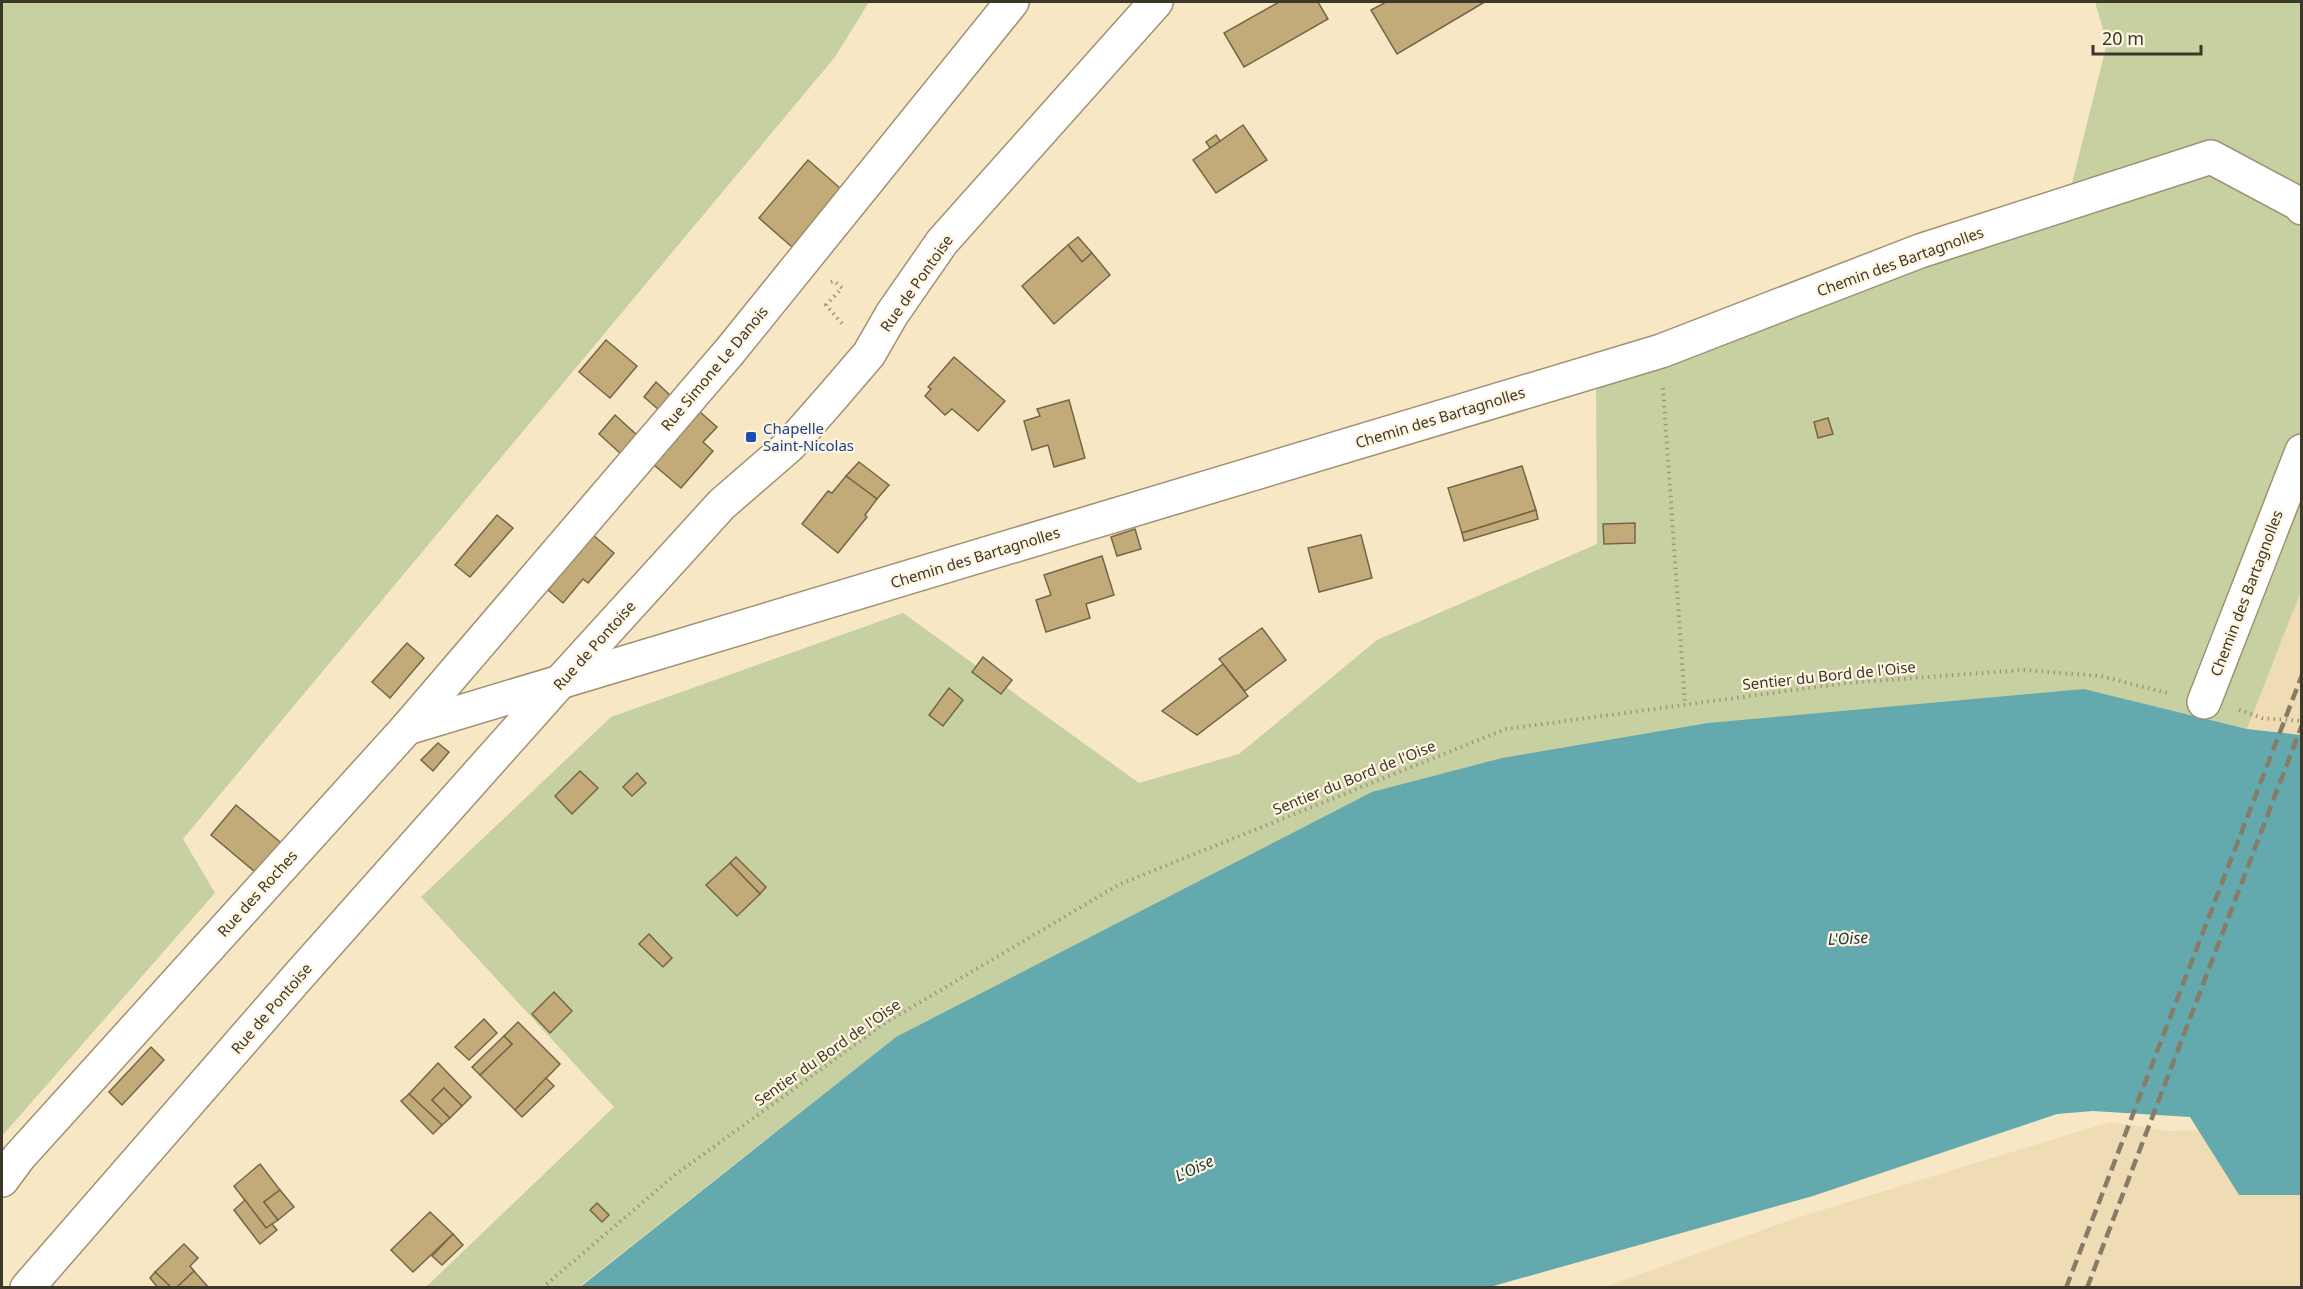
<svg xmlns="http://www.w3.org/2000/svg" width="2303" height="1289" viewBox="0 0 2303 1289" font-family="'Noto Sans',sans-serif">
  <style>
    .built { fill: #efdcb4 }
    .green { fill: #c7d0a0 }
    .water { fill: #64a9ae }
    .building { fill: #c2aa79; stroke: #756648; stroke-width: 1.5 }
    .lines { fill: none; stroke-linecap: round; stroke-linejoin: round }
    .minor-casing { stroke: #a19172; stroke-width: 36 }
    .secondary-casing { stroke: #a19172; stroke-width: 36 }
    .path { stroke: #a1967e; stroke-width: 4; stroke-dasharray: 1.5 4.5; stroke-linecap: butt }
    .minor { stroke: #fff; stroke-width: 33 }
    .secondary { stroke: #fff; stroke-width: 33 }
    .rail { stroke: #867c67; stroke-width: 4.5; stroke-dasharray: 12 6; stroke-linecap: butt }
    .transit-dot { fill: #1a4fb4; stroke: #fff5e1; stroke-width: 2 }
    .labels { text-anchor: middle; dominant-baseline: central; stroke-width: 4.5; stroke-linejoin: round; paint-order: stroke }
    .street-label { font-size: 15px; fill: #3d372a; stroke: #fff5e1 }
    .transit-label { font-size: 15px; fill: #164399; stroke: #fff5e1; text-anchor: start }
    .water-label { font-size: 16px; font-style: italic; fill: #16393b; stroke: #fff5e1 }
  </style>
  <rect width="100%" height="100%" fill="#f7e7c5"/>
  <!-- built -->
  <g class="built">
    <polygon points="2301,591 2301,735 2247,729"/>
    <polygon points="2110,1122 2168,1131 2301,1127 2301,1287 1602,1288 1796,1218"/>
  </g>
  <!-- green -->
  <g class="green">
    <polygon points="2,2 869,2 835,57 183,839 215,893 2,1136"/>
    <polygon points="2095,2 2301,2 2301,591 2247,729 2084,689 896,1037 579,1287 426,1287 614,1107 421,897 611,717 903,613 1139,783 1239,754 1377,640 1597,544 1596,383 2065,211 2107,43"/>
  </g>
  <!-- water -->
  <polygon class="water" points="2084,689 2247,729 2301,735 2301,1195 2239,1195 2190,1117 2093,1111 2057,1114 1813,1196 1490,1287 579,1288 896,1037 1372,792 1502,758 1708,723"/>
  <!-- building -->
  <g class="building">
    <polygon points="1279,2 1318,2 1328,19 1244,67 1224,33"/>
    <polygon points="1386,2 1482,2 1483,3 1397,54 1371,10"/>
    <polygon points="1243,125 1267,160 1216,193 1193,160"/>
    <polygon points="1216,135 1220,141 1210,148 1206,142"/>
    <polygon points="808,160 840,188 792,247 759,218"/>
    <polygon points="1078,237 1092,253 1082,262 1068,245"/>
    <polygon points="1068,245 1082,262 1092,253 1110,275 1054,324 1022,286"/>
    <polygon points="606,340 637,366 610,398 579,372"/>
    <polygon points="954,357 1005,401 978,431 952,409 945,415 925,396 931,389 928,387"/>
    <polygon points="656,382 671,396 659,410 644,397"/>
    <polygon points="1069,400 1085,458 1054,467 1048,445 1032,450 1024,421 1040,416 1037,409"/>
    <polygon points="700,412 717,427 703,442 713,451 681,488 654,465"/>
    <polygon points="615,415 637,435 621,454 599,434"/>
    <polygon points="1828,418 1833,434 1818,438 1814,422"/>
    <polygon points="859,462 889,485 877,499 846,476"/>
    <polygon points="1522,466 1536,510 1462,533 1448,488"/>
    <polygon points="846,476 877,499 865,515 867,517 838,553 802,524 828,491 832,493"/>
    <polygon points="1536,510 1538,519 1464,541 1462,533"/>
    <polygon points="497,515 513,528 470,577 455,565"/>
    <polygon points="1635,523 1635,543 1604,544 1603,524"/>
    <polygon points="1135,529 1141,549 1117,556 1111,537"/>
    <polygon points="593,535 614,553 588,583 583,579 563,603 548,590"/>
    <polygon points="1361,535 1372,578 1319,592 1308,548"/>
    <polygon points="1102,556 1114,595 1086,604 1090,618 1046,632 1036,600 1051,595 1044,575"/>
    <polygon points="1262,628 1286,660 1245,691 1219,659"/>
    <polygon points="407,643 424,658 390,698 372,682"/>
    <polygon points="983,657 1012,680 1001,694 972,672"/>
    <polygon points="1223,664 1248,696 1197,735 1162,711"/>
    <polygon points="949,688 963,700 943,726 929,715"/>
    <polygon points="438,743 449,752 433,771 421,760"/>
    <polygon points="580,771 598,788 572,814 555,796"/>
    <polygon points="637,773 646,783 632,796 623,787"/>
    <polygon points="236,805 286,847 261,877 211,835"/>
    <polygon points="736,857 766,887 760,894 730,863"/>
    <polygon points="730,863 760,894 737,916 706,885"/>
    <polygon points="649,934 672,958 663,967 639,944"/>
    <polygon points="554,992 572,1011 550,1033 532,1014"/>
    <polygon points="484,1019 497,1033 469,1060 455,1047"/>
    <polygon points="518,1022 560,1064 515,1110 480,1075 512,1044 504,1036"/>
    <polygon points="504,1036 512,1044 480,1075 472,1067"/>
    <polygon points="151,1047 164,1060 122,1105 109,1092"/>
    <polygon points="438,1063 471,1097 462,1106 444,1088 432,1100 450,1118 442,1125 409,1094"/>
    <polygon points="546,1078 554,1086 522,1117 515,1110"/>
    <polygon points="444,1088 462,1106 450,1118 432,1100"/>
    <polygon points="409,1094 442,1125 433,1134 401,1101"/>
    <polygon points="260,1164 280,1190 264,1202 278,1220 266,1228 234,1186"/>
    <polygon points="280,1190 294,1207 278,1220 264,1202"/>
    <polygon points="245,1200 266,1228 272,1224 277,1230 260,1244 234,1210"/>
    <polygon points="597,1203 609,1215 602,1222 590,1210"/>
    <polygon points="430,1212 453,1234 413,1272 391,1250"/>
    <polygon points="453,1234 463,1245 442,1265 432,1256"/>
    <polygon points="184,1244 198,1258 190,1266 194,1271 176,1288 171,1288 155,1272"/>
    <polygon points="194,1271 209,1288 176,1288"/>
    <polygon points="155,1272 169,1285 167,1288 158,1288 150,1278"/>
  </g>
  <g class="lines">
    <defs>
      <g id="minor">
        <polyline points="2204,702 2302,451"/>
        <polyline points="407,728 1661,351 1920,251 2211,157 2299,204 2302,208"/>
        <polyline points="2,1180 19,1157 407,728 730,351 1012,2"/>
      </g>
      <polyline id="secondary" points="27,1288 295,980 560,682 722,504 789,446 833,396 869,354 892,314 942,242 1156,2"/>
    </defs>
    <!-- minor casing -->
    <use href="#minor" class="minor-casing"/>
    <!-- secondary casing -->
    <use href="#secondary" class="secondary-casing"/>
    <!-- path -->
    <g class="path">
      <polyline points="831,282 834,281 842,288 826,305 844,326"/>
      <polyline points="1663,388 1685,704"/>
      <polyline points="2239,710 2262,718 2302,721"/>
      <polyline points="542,1288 676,1174 885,1023 1120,884 1506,729 1846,683 2023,670 2101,676 2171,694"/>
    </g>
    <!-- minor -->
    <use href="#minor" class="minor"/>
    <!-- secondary -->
    <use href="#secondary" class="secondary"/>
    <!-- rail -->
    <g class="rail">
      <polyline points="2066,1288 2302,675"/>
      <polyline points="2087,1288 2302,725"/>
    </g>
  </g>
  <!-- markers -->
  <rect class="transit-dot" x="745" y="431" width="12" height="12" rx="3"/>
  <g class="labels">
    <!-- street labels -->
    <g class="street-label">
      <text transform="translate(1900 261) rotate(-20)">Chemin des Bartagnolles</text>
      <text transform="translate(916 283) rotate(-55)">Rue de Pontoise</text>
      <text transform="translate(714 368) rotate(-50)">Rue Simone Le Danois</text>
      <text transform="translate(1440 417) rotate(-17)">Chemin des Bartagnolles</text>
      <text transform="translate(975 557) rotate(-17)">Chemin des Bartagnolles</text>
      <text transform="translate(2246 593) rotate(-69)">Chemin des Bartagnolles</text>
      <text transform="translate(594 645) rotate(-48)">Rue de Pontoise</text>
      <text transform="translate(1829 675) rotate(-6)">Sentier du Bord de l'Oise</text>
      <text transform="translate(1354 777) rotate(-22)">Sentier du Bord de l'Oise</text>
      <text transform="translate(257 893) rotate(-48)">Rue des Roches</text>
      <text transform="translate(271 1008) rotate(-49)">Rue de Pontoise</text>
      <text transform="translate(827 1052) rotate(-35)">Sentier du Bord de l'Oise</text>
    </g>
    <!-- transit labels -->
    <g class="transit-label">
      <text x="763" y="428">Chapelle<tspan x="763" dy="17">Saint-Nicolas</tspan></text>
    </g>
    <!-- water labels -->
    <g class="water-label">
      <text transform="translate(1848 938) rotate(-3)">L'Oise</text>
      <text transform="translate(1194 1168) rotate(-25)">L'Oise</text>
    </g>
  </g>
  <!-- border -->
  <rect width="2303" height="1289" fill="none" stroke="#3d372a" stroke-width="6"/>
  <!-- scale -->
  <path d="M2093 45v9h108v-9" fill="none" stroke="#3d372a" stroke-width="3"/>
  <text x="2102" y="45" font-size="18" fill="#3d372a" stroke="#fff5e1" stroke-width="4.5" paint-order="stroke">20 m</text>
</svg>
